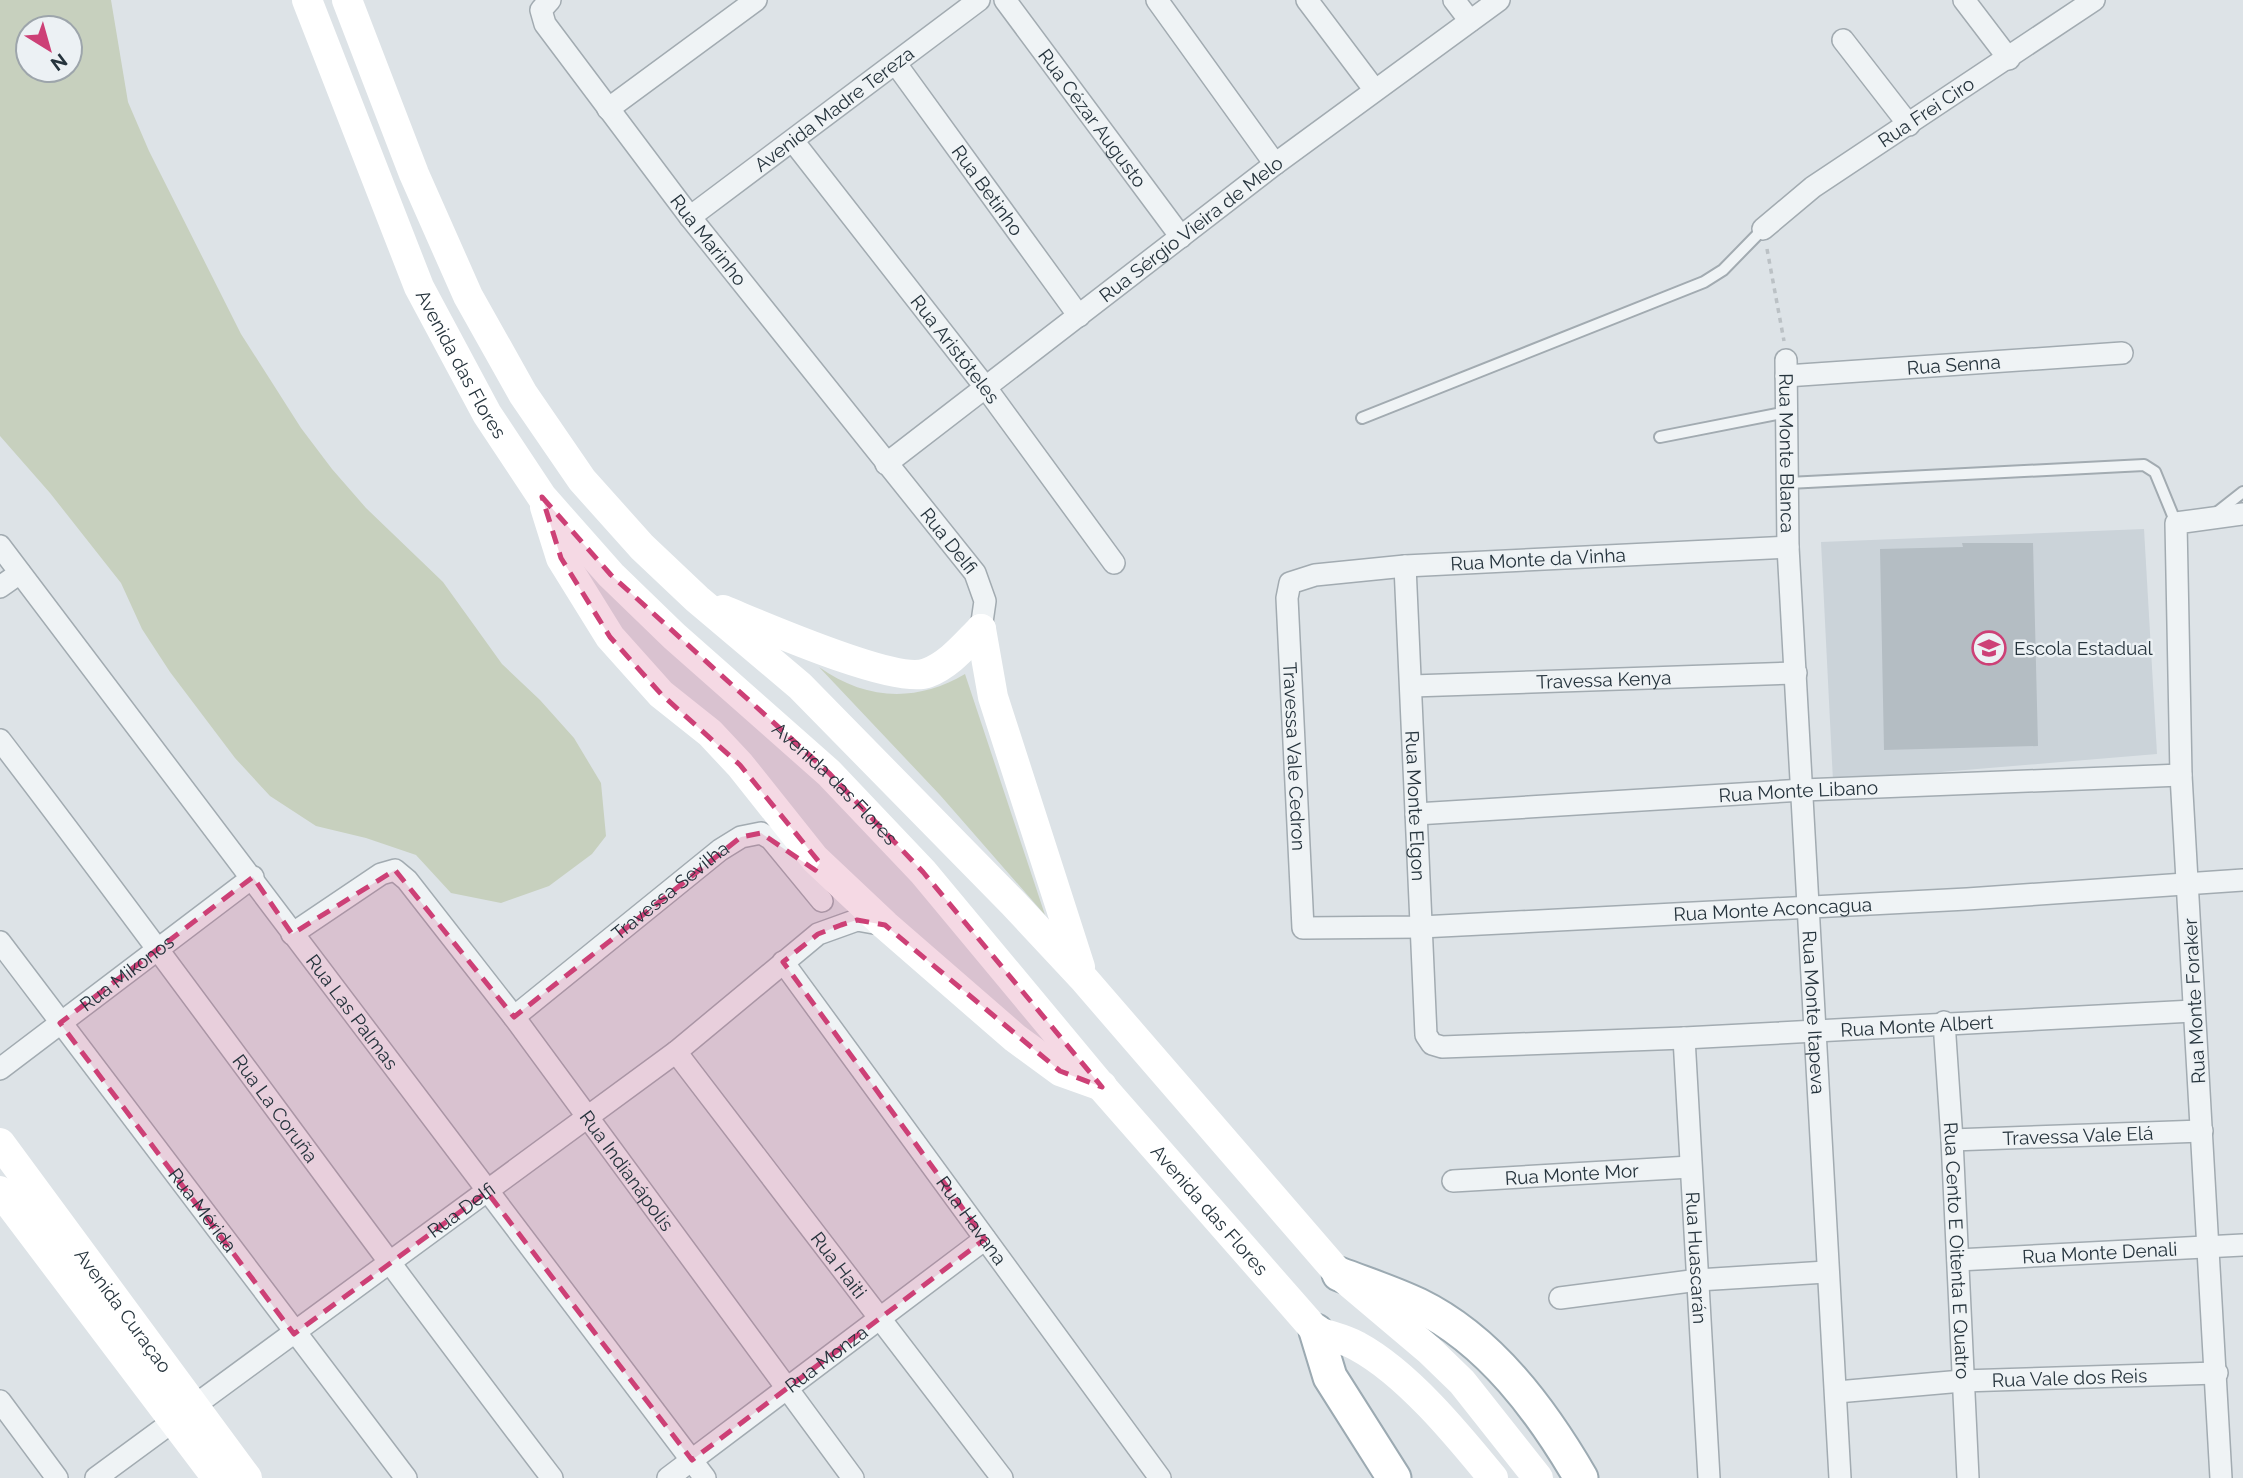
<svg xmlns="http://www.w3.org/2000/svg" width="2243" height="1478" viewBox="0 0 2243 1478" font-family="Raleway,sans-serif">
  <style>
    .built { fill: #cbd3d9 }
    .green { fill: #c7d0be; fill-rule: evenodd }
    .building { fill: #b4bdc3 }
    .lines { fill: none; stroke-linecap: round; stroke-linejoin: round }
    .lane-casing { stroke: #a2abb1; stroke-width: 14 }
    .street-casing { stroke: #a2abb1; stroke-width: 24 }
    .primary-casing { stroke: #9caab2; stroke-width: 37 }
    .path { stroke: #bbc1c5; stroke-width: 3.5; stroke-dasharray: 5 5; stroke-linecap: butt }
    .lane { stroke: #eff3f5; stroke-width: 10 }
    .street { stroke: #eff3f5; stroke-width: 21 }
    .secondary { stroke: #fff; stroke-width: 30 }
    .primary { stroke: #fff; stroke-width: 33 }
    .marked { fill: #cd4076; fill-opacity: 0.2; stroke: #cd4076; stroke-width: 5; stroke-dasharray: 14 9; stroke-linejoin: round }
    .labels { text-anchor: middle; dominant-baseline: central; stroke-width: 5; stroke-linejoin: round; paint-order: stroke }
    .street-label { font-size: 19px; fill: #26343d; stroke: #ecf1f4 }
    .poi-label { font-size: 19px; fill: #26343d; stroke: #ecf1f4; text-anchor: start }
  </style>
  <rect width="100%" height="100%" fill="#dde3e7"/>
  <!-- built -->
  <polygon class="built" points="2144,529 2157,754 1833,781 1821,542"/>
  <!-- green -->
  <g class="green">
    <path d="M0,0H111L128,102L149,151L241,334L301,428L332,469L366,508L443,582L502,664L540,700L574,738L601,783L606,836L592,854L549,886L501,903L451,893L416,855L366,838L316,826L270,796L235,758L170,672L142,629L121,583L50,493L0,436ZM70,28V70H28V28Z"/>
    <path d="M819,667C865,700 916,703 965,674L1045,915L940,795Z"/>
  </g>
  <!-- building -->
  <polygon class="building" points="1962,543 2033,543 2038,746 1884,750 1880,549 1963,547"/>
  <g class="lines">
    <defs>
      <g id="lane">
        <polyline points="1362,418 1704,282 1723,270 1763,229"/>
        <polyline points="1660,437 1787,412"/>
        <polyline points="1788,483 2144,465 2155,472 2176,523"/>
        <polyline points="2215,514 2243,492"/>
      </g>
      <g id="street">
        <path id="s1" d="M550,0L541,10L545,24L690,217L975,573L985,601L981,629"/>
        <path id="s2" d="M1005,0L1181,237"/>
        <polyline points="1157,0 1275,164"/>
        <polyline points="1307,0 1374,89"/>
        <polyline points="1454,0 1470,21"/>
        <polyline points="1964,0 2009,59"/>
        <polyline points="1843,40 1909,125"/>
        <path id="s3" d="M896,64L1079,316"/>
        <polyline points="608,109 756,0"/>
        <path id="s4" d="M793,141L986,388L1114,563"/>
        <path id="s5" d="M690,217L979,0"/>
        <path id="s6" d="M1763,229L1813,187L2094,0"/>
        <path id="s7" d="M1786,360L1788,547L1840,1478"/>
        <path id="s8" d="M1786,376L2122,353"/>
        <path id="s9" d="M886,464L1275,164L1499,0"/>
        <path id="s10" d="M0,546L705,1478"/>
        <path id="s11" d="M1788,547L1405,566L1315,575L1290,583L1287,598L1303,928L1421,927L1967,899L2243,880"/>
        <path id="s12" d="M1405,566L1426,1035L1432,1044L1442,1047L1684,1038L2193,1011"/>
        <polyline points="0,587 20,573"/>
        <path id="s13" d="M1412,686L1796,673"/>
        <path id="s14" d="M0,740C187,984 365,1234 552,1478"/>
        <path id="s15" d="M1416,814L1803,790L2181,775"/>
        <path id="s16" d="M292,934L381,874L395,870L407,880L514,1017L853,1478"/>
        <path id="s17" d="M0,942L406,1478"/>
        <path id="s18" d="M783,962L1160,1478"/>
        <path id="s19" d="M514,1017L720,850L741,837L761,833L771,839L822,901"/>
        <path id="s20" d="M1944,1022L1952,1140L1968,1478"/>
        <path id="s21" d="M1684,1038L1709,1478"/>
        <path id="s22" d="M676,1052L1002,1478"/>
        <path id="s23" d="M0,1069L253,877"/>
        <path id="s24" d="M1952,1140L2202,1131"/>
        <path id="s25" d="M1453,1181L1690,1167"/>
        <path id="s26" d="M1958,1260L2243,1245"/>
        <polyline points="1560,1298 1698,1280 1826,1272"/>
        <path id="s27" d="M1837,1392L1962,1381L2217,1373"/>
        <polyline points="0,1401 57,1478"/>
        <path id="s28" d="M96,1478L676,1052L818,934L857,920L885,925"/>
        <path id="s29" d="M668,1478L985,1239"/>
        <polyline points="2221,1478 2181,775 2176,523 2243,514"/>
      </g>
      <g id="primary">
        <path d="M1339,1274C1365,1284 1393,1293 1418,1305C1490,1340 1542,1411 1581,1478"/>
        <polyline points="1316,1331 1330,1377 1394,1478"/>
      </g>
    </defs>
    <!-- lane casing -->
    <use href="#lane" class="lane-casing"/>
    <!-- street casing -->
    <use href="#street" class="street-casing"/>
    <!-- primary casing -->
    <use href="#primary" class="primary-casing"/>
    <!-- path -->
    <polyline class="path" points="1767,249 1784,341"/>
    <!-- lane -->
    <use href="#lane" class="lane"/>
    <!-- street -->
    <use href="#street" class="street"/>
    <!-- secondary -->
    <g class="secondary">
      <path id="s30" d="M307,0L419,287L487,414L542,497L611,575L674,636L829,773L923,872L1102,1087L1316,1331C1329,1336 1345,1339 1357,1346C1407,1373 1457,1434 1493,1478"/>
      <polyline points="347,0 414,174 468,296 523,394 582,480 642,547 697,599 800,686 1013,903 1083,978 1339,1274 1429,1350 1462,1382 1538,1478"/>
      <polyline points="545,507 561,558 610,637 661,694 710,733 740,765 815,859 885,925 1015,1038 1060,1071 1102,1086"/>
      <path d="M723,610C760,625 895,685 927,673C949,665 965,645 981,629"/>
      <polyline points="981,629 993,697 1080,967"/>
      <path id="s31" d="M0,1143L247,1478"/>
      <polyline points="0,1191 217,1478"/>
    </g>
    <!-- primary -->
    <use href="#primary" class="primary"/>
  </g>
  <!-- marked area -->
  <path class="marked" d="M542,497L611,575L829,773L923,872L1102,1087L1060,1071L885,925L857,920L841,925L818,934L783,962L985,1239L692,1460L487,1192L294,1334L60,1023L253,877L292,934L395,870L514,1017L741,837L761,833L815,870L820,863L740,765L661,694L610,637L561,558Z"/>
  <!-- icons -->
  <defs>
    <symbol id="school-ring" viewBox="-11 -11 22 22"><circle r="9.5" fill="#ecf1f4" stroke="#cd4076" stroke-width="1.5"/><path d="M0-5L7-2L0 1L-7-2ZM-4 1L0 2.5L4 1V4Q0 6-4 4Z" fill="#cd4076"/></symbol>
  </defs>
  <g fill-rule="evenodd">
    <use href="#school-ring" x="1970" y="629" width="38" height="38"/>
  </g>
  <g class="labels">
    <!-- street labels -->
    <g class="street-label">
      <text stroke="none"><textPath href="#s5" startOffset="180">Avenida Madre Tereza</textPath></text>
      <text stroke="none"><textPath href="#s6" startOffset="201">Rua Frei Ciro</textPath></text>
      <text stroke="none"><textPath href="#s2" startOffset="147">Rua Cézar Augusto</textPath></text>
      <text stroke="none"><textPath href="#s3" startOffset="156">Rua Betinho</textPath></text>
      <text stroke="none"><textPath href="#s9" startOffset="385">Rua Sérgio Vieira de Melo</textPath></text>
      <text stroke="none"><textPath href="#s1" startOffset="299">Rua Marinho</textPath></text>
      <text stroke="none"><textPath href="#s4" startOffset="264">Rua Aristóteles</textPath></text>
      <text stroke="none"><textPath href="#s30" startOffset="396">Avenida das Flores</textPath></text>
      <text stroke="none"><textPath href="#s8" startOffset="168">Rua Senna</textPath></text>
      <text stroke="none"><textPath href="#s7" startOffset="93">Rua Monte Blanca</textPath></text>
      <text stroke="none"><textPath href="#s1" startOffset="684">Rua Delfi</textPath></text>
      <text transform="translate(1538 559) rotate(-3)">Rua Monte da Vinha</text>
      <text stroke="none"><textPath href="#s13" startOffset="192">Travessa Kenya</textPath></text>
      <text stroke="none"><textPath href="#s11" startOffset="674">Travessa Vale Cedron</textPath></text>
      <text stroke="none"><textPath href="#s30" startOffset="962">Avenida das Flores</textPath></text>
      <text stroke="none"><textPath href="#s15" startOffset="383">Rua Monte Libano</textPath></text>
      <text stroke="none"><textPath href="#s12" startOffset="240">Rua Monte Elgon</textPath></text>
      <text stroke="none"><textPath href="#s19" startOffset="201">Travessa Sevilha</textPath></text>
      <text stroke="none"><textPath href="#s11" startOffset="1316">Rua Monte Aconcagua</textPath></text>
      <text stroke="none"><textPath href="#s23" startOffset="159">Rua Mikonos</textPath></text>
      <text transform="translate(2194 1001) rotate(-93)">Rua Monte Foraker</text>
      <text stroke="none"><textPath href="#s7" startOffset="653">Rua Monte Itapeva</textPath></text>
      <text stroke="none"><textPath href="#s10" startOffset="584">Rua Las Palmas</textPath></text>
      <text stroke="none"><textPath href="#s12" startOffset="966">Rua Monte Albert</textPath></text>
      <text stroke="none"><textPath href="#s14" startOffset="460">Rua La Coruña</textPath></text>
      <text stroke="none"><textPath href="#s24" startOffset="126">Travessa Vale Elá</textPath></text>
      <text stroke="none"><textPath href="#s16" startOffset="502">Rua Indianápolis</textPath></text>
      <text stroke="none"><textPath href="#s25" startOffset="119">Rua Monte Mor</textPath></text>
      <text stroke="none"><textPath href="#s30" startOffset="1530">Avenida das Flores</textPath></text>
      <text stroke="none"><textPath href="#s17" startOffset="336">Rua Mérida</textPath></text>
      <text stroke="none"><textPath href="#s28" startOffset="453">Rua Delfi</textPath></text>
      <text stroke="none"><textPath href="#s18" startOffset="320">Rua Havana</textPath></text>
      <text stroke="none"><textPath href="#s20" startOffset="229">Rua Cento E Oitenta E Quatro</textPath></text>
      <text stroke="none"><textPath href="#s26" startOffset="142">Rua Monte Denali</textPath></text>
      <text stroke="none"><textPath href="#s21" startOffset="220">Rua Huascarán</textPath></text>
      <text stroke="none"><textPath href="#s22" startOffset="268">Rua Haiti</textPath></text>
      <text stroke="none"><textPath href="#s31" startOffset="208">Avenida Curaçao</textPath></text>
      <text stroke="none"><textPath href="#s29" startOffset="198">Rua Monza</textPath></text>
      <text stroke="none"><textPath href="#s27" startOffset="233">Rua Vale dos Reis</textPath></text>
    </g>
    <!-- poi labels -->
    <g class="poi-label">
      <text x="2014" y="648">Escola Estadual</text>
    </g>
  </g>
  <!-- north arrow -->
  <g transform="translate(49 49) rotate(143)"><circle r="33" fill="#ecf1f4" stroke="#9da5ab" stroke-width="2"/>
  <path d="M0-5L12 26L0 18L-12 26Z" fill="#cd4076"/>
  <text y="-10" font-size="19" font-weight="bold" text-anchor="middle" fill="#26343d">N</text>
  </g>
</svg>
